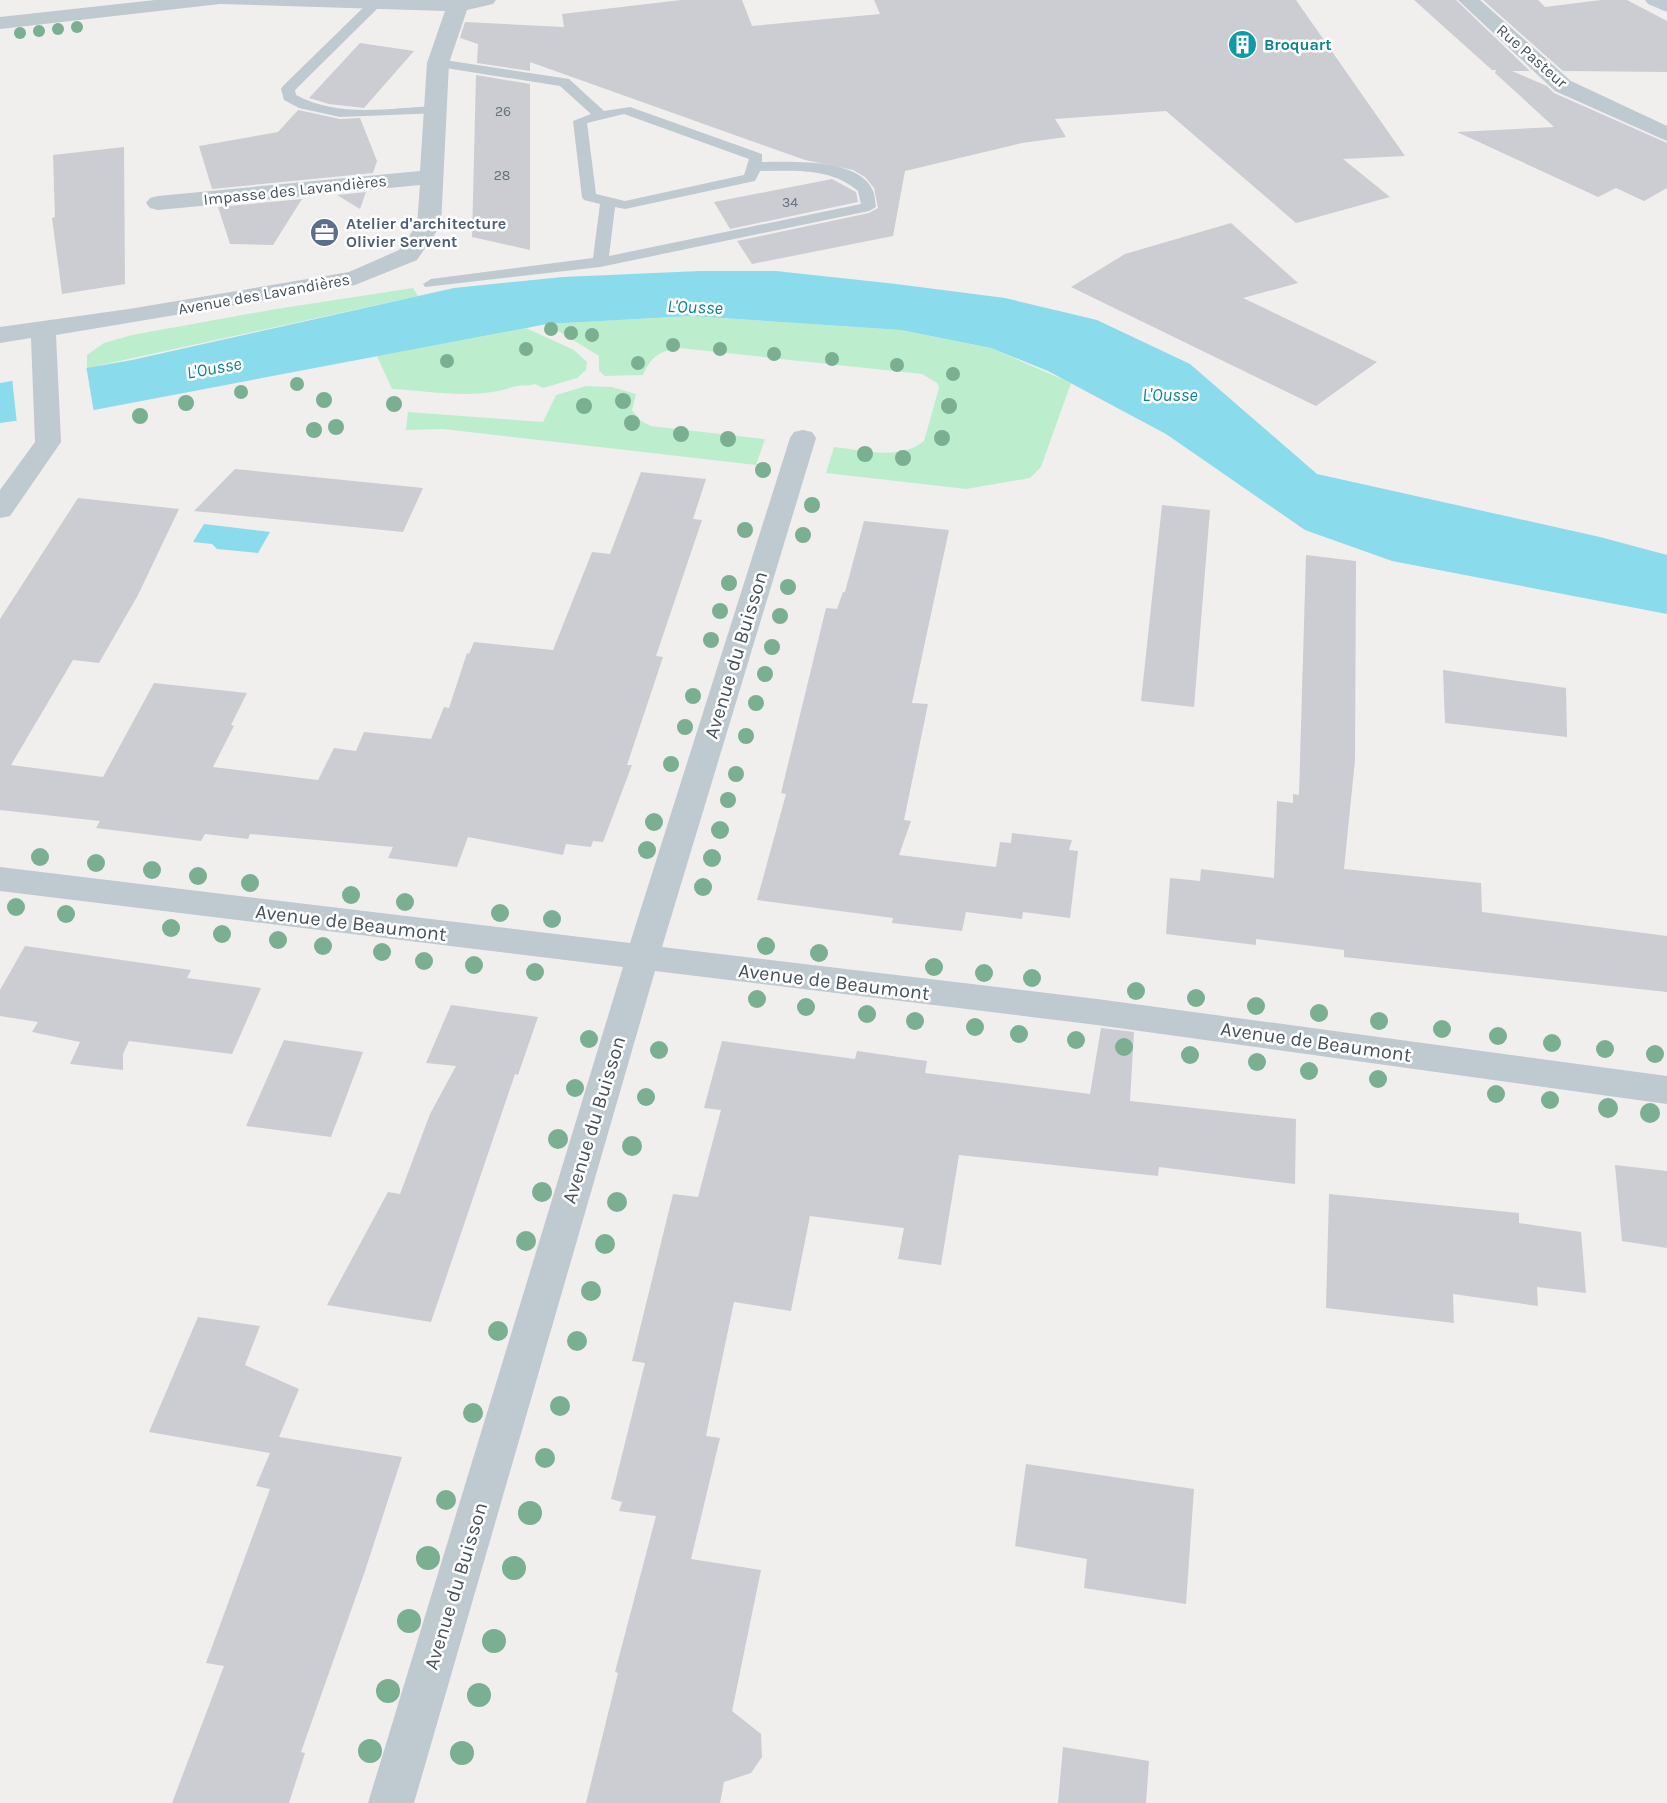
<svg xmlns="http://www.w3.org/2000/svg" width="1667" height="1803" viewBox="0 0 1667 1803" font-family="Karla,sans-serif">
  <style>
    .green { fill: #bceecd }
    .water { fill: #8adbeb }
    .pier { fill: #f1eeee }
    .building { fill: #cbcdd3 }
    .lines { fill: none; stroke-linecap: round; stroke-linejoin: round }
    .lane { fill: #bec9d0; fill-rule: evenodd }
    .street { fill: #bec9d0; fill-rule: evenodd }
    .secondary { fill: #bfcad5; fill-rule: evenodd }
    .tree { fill: #7aaf91 }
    .labels { text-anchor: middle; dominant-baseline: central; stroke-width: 5; stroke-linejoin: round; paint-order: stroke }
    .far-number-label { font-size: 14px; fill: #677179 }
    .far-culture-label { font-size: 16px; font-weight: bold; fill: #0d838f; stroke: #fff; text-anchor: start }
    .far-street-label { font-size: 16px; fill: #46525b; stroke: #fff }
    .far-service-label { font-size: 16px; font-weight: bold; fill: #4e5e75; stroke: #fff; text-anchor: start }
    .far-water-label { font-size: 18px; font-style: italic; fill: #0e8198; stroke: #fff }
    .street-label { font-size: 20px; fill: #46525b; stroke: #fff }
  </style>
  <rect width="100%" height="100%" fill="#f1eeee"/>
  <!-- green -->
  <g class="green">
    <polygon points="413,288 418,296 87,368 87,355 104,343 132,335 276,309"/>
    <path d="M691,316L901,330L991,348L1071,383L1041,467L1030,478L966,489L826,473L834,447C863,450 899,461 924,441L939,388L937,383L922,374L679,348C659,351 651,357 643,375L605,376L599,371V356L547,324Z"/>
    <path d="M526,328L574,350L587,362L586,370L577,378L543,388L535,384C528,387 519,384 513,387C477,400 430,391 392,389L377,356Z"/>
    <polygon points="586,386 612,387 636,394 632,410 641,421 651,426 765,439 756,465 443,429 406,430 408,412 543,422 556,395"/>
  </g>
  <!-- water -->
  <g class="water">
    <polygon points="700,271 776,271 896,284 1005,298 1097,320 1190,364 1317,474 1600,537 1667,555 1667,614 1392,561 1305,530 1166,434 1048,371 991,348 901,330 691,316 547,324 94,410 0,423 0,383 132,360 454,288 563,277"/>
    <polygon points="204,524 270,532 258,553 217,549 212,544 193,542"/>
  </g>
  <!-- pier -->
  <polygon class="pier" points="86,365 94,413 17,424 12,378"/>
  <!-- building -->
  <g class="building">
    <polygon points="681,0 742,0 752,26 880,14 874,0 1296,0 1405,156 1343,159 1390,197 1296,223 1166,111 1055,119 1066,137 1022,143 905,171 893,236 752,264 737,241 869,213 878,208 874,188 865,177 853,170 805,160 530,62 530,71 477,63 478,44 460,38 465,22 564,27 562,14"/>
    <polygon points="1414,0 1456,0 1530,71 1512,71 1547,86 1554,93 1667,143 1667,188 1644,201 1616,188 1598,197 1457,132 1554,127 1495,73 1496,70 1492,70"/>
    <polygon points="1483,0 1538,0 1545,7 1601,0 1627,0 1667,21 1667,72 1563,71"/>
    <polygon points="360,43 414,51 364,108 329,104 309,98"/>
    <polygon points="476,75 530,84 530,250 472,237"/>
    <polygon points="298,110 340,119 360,118 377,161 373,173 212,189 199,146 278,132"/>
    <polygon points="124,147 125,284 62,294 52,218 55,217 53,155"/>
    <polygon points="832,179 856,192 858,202 730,229 714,202"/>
    <polygon points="366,192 360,209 337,195"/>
    <polygon points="302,199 273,245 230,244 218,207"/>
    <polygon points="1231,223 1298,283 1243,298 1377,362 1316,406 1071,287 1125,254"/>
    <polygon points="235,469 423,488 403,532 194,511"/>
    <polygon points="641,472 706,479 693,519 702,520 656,656 663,657 627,765 632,765 603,842 593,841 591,847 566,844 563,855 468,837 457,867 388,858 393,847 250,834 248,839 205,834 201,841 96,828 100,821 0,810 0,619 78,498 179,509 138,595 99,663 73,660 11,765 103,777 154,683 247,693 231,725 234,726 213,767 318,780 334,748 356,751 364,732 431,739 444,707 449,708 467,653 469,654 474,642 553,650 592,552 610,554"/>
    <polygon points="1162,505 1210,510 1194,707 1141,701"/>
    <polygon points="864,521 949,530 912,703 928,704 904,820 911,821 899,855 996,867 1000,842 1011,843 1012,833 1072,840 1069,850 1078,851 1070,918 1023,912 1022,919 966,912 962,931 892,923 893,918 757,900 786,794 781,793 826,608 837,609 843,592 845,592"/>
    <polygon points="1306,555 1356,561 1355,760 1344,869 1481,883 1482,912 1667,936 1667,992 1344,957 1344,950 1256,939 1256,945 1166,934 1170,878 1200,881 1201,869 1274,878 1277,801 1293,803 1293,794 1299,795"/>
    <polygon points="1443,670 1566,688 1567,737 1445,723"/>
    <polygon points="25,946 191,970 187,978 261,988 232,1054 129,1041 123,1054 123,1070 70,1064 80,1042 32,1032 38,1022 0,1016 0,990"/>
    <polygon points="451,1005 538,1017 518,1075 515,1074 431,1322 327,1305 388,1192 400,1194 430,1114 456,1066 426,1063"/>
    <polygon points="1101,1028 1134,1032 1130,1101 1296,1119 1295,1184 1159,1167 1158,1176 959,1155 941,1265 898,1259 904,1228 810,1216 791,1311 734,1302 706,1436 720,1438 691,1559 761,1570 732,1711 761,1734 762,1757 751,1773 724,1782 720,1803 586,1803 618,1673 615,1672 656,1516 619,1511 622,1502 611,1499 645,1363 632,1361 673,1194 698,1197 721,1110 704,1108 722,1041 855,1059 857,1051 927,1061 925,1073 1090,1094"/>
    <polygon points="284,1040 363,1052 331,1137 246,1126"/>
    <polygon points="1615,1165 1667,1171 1667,1248 1622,1241"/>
    <polygon points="1329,1194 1519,1213 1519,1223 1581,1232 1586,1293 1537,1287 1538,1306 1453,1294 1454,1323 1326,1308"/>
    <polygon points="198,1317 260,1326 245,1365 299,1389 279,1437 402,1457 365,1571 301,1752 305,1753 289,1803 172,1803 224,1666 206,1663 270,1489 256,1486 270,1453 149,1432"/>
    <polygon points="1026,1464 1194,1489 1186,1604 1084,1588 1087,1559 1015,1546"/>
    <polygon points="1063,1747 1149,1761 1146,1803 1058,1803"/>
  </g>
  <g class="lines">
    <!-- lane -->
    <g class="lane">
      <path d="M371,0H380L383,3L295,90L296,95C338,118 389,108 435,106L442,110L440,113L340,117L299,108L284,100L281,89L283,86Z"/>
      <path d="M438,59L569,79L604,111L630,107L762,154V162C790,162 857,158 872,189C875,194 875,201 876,207L869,211L600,267L425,287L423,284L431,279L593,258L600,204L584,200L582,197L573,121L591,114L560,86L433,66L431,63ZM624,114L749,159L744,175L625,201L596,194L587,123ZM760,171C794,171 830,167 858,191L861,204L609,256L615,207L625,209L750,182L755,181Z"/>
    </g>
    <!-- street -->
    <g class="street">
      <polygon points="155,0 496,0 493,4 467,10 449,63 441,225 417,260 355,285 56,335 61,442 10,516 0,518 0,490 35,442 31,338 0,343 0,327 129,309 349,272 399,250 417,225 420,185 158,210 150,208 146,203 150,198 158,196 420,171 427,63 445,11 220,4 0,29 0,17"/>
      <polygon points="1458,0 1480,0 1571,81 1667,126 1667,141 1555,91"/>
      <polygon points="803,430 812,432 816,438 662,947 1097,999 1667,1076 1667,1104 1097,1025 655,971 414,1803 368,1803 623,967 0,891 0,867 630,943 790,438 794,432"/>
    </g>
    <!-- secondary -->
    <polygon class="secondary" points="1645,0 1667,0 1667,12 1648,4"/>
  </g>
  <!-- trees -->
  <g class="tree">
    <circle cx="77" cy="27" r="6"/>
    <circle cx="58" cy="29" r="6"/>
    <circle cx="39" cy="31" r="6"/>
    <circle cx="20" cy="33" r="6"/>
    <circle cx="551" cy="329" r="7"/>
    <circle cx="571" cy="333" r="7"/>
    <circle cx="592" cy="335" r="7"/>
    <circle cx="673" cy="345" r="7"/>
    <circle cx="526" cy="349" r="7"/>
    <circle cx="720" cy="349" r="7"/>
    <circle cx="774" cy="354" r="7"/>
    <circle cx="832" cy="359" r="7"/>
    <circle cx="447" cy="361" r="7"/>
    <circle cx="638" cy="363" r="7"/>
    <circle cx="897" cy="365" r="7"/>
    <circle cx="953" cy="374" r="7"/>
    <circle cx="297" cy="384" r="7"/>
    <circle cx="241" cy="392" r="7"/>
    <circle cx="324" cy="400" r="8"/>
    <circle cx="623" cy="401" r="8"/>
    <circle cx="186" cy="403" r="8"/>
    <circle cx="394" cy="404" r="8"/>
    <circle cx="584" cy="406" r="8"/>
    <circle cx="949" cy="406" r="8"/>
    <circle cx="140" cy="416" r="8"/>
    <circle cx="632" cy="423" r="8"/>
    <circle cx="336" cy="427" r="8"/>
    <circle cx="314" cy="430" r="8"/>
    <circle cx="681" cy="434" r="8"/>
    <circle cx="942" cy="438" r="8"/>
    <circle cx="728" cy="439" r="8"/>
    <circle cx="865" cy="454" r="8"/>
    <circle cx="903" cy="458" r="8"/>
    <circle cx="763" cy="470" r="8"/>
    <circle cx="812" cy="505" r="8"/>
    <circle cx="745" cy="530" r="8"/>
    <circle cx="803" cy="535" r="8"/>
    <circle cx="729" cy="583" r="8"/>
    <circle cx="788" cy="587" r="8"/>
    <circle cx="720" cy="611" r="8"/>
    <circle cx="780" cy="616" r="8"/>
    <circle cx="711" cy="640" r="8"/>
    <circle cx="772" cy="647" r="8"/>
    <circle cx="765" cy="674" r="8"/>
    <circle cx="693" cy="696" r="8"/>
    <circle cx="756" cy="703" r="8"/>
    <circle cx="685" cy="727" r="8"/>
    <circle cx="746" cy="736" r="8"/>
    <circle cx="671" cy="764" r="8"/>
    <circle cx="736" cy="774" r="8"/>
    <circle cx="728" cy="800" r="8"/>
    <circle cx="654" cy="822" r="9"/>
    <circle cx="720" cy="830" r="9"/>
    <circle cx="647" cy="850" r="9"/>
    <circle cx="40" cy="857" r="9"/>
    <circle cx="712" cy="858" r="9"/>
    <circle cx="96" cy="863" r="9"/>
    <circle cx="152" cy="870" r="9"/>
    <circle cx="198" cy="876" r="9"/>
    <circle cx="250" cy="883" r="9"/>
    <circle cx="703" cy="887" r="9"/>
    <circle cx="351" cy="895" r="9"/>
    <circle cx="405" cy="902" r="9"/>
    <circle cx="16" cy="907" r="9"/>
    <circle cx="500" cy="913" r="9"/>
    <circle cx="66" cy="914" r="9"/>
    <circle cx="552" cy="919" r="9"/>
    <circle cx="171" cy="928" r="9"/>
    <circle cx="222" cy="934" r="9"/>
    <circle cx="278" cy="940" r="9"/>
    <circle cx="323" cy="946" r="9"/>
    <circle cx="766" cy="946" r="9"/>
    <circle cx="382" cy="952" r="9"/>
    <circle cx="819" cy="953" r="9"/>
    <circle cx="424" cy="961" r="9"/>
    <circle cx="474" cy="965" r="9"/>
    <circle cx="934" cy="967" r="9"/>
    <circle cx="535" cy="972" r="9"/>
    <circle cx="984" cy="973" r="9"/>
    <circle cx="1032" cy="978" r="9"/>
    <circle cx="1136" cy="991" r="9"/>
    <circle cx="1196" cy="998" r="9"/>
    <circle cx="757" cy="999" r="9"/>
    <circle cx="1256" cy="1006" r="9"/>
    <circle cx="806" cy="1007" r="9"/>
    <circle cx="1319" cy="1013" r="9"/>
    <circle cx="867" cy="1014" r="9"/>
    <circle cx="915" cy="1021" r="9"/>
    <circle cx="1379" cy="1021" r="9"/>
    <circle cx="975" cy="1027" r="9"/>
    <circle cx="1442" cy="1029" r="9"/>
    <circle cx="1019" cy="1034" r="9"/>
    <circle cx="1498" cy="1036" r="9"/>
    <circle cx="589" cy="1039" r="9"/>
    <circle cx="1076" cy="1040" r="9"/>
    <circle cx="1552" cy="1043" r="9"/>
    <circle cx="1124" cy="1047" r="9"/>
    <circle cx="1605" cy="1049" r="9"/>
    <circle cx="659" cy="1050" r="9"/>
    <circle cx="1655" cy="1054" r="9"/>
    <circle cx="1190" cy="1055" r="9"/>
    <circle cx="1257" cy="1062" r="9"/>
    <circle cx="1309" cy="1071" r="9"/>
    <circle cx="1378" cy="1079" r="9"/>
    <circle cx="575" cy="1088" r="9"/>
    <circle cx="1496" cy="1094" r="9"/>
    <circle cx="646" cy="1097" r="9"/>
    <circle cx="1550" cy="1100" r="9"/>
    <circle cx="1608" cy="1108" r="10"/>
    <circle cx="1650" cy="1113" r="10"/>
    <circle cx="558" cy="1139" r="10"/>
    <circle cx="632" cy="1146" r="10"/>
    <circle cx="542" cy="1192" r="10"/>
    <circle cx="617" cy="1202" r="10"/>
    <circle cx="526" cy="1241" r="10"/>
    <circle cx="605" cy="1244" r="10"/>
    <circle cx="591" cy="1291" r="10"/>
    <circle cx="498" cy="1331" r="10"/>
    <circle cx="577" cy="1341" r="10"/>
    <circle cx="560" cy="1406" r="10"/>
    <circle cx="473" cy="1413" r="10"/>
    <circle cx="545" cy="1458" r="10"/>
    <circle cx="446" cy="1500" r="10"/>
    <circle cx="530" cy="1513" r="12"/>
    <circle cx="428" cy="1558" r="12"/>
    <circle cx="514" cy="1568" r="12"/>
    <circle cx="409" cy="1621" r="12"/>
    <circle cx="494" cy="1641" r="12"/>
    <circle cx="388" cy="1691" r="12"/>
    <circle cx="479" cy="1695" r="12"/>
    <circle cx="370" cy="1751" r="12"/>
    <circle cx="462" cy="1753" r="12"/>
  </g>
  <!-- icons -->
  <defs>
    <symbol id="building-disc" viewBox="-11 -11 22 22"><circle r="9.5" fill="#0f9aa8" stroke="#fff"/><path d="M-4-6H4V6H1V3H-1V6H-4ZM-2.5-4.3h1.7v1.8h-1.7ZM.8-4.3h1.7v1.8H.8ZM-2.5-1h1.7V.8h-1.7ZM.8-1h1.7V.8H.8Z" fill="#fff"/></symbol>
    <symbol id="office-disc" viewBox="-11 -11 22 22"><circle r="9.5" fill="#5c6f8a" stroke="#fff"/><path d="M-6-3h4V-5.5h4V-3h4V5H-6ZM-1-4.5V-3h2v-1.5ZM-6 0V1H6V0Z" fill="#fff"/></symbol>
  </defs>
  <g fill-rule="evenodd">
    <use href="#building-disc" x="1226" y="28" width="33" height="33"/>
    <use href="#office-disc" x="308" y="216" width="33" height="33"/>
  </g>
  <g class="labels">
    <!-- far-number labels -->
    <g class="far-number-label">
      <text x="503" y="111">26</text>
      <text x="502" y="175">28</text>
      <text x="790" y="202">34</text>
    </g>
    <!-- far-culture labels -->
    <g class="far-culture-label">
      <text x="1264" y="44">Broquart</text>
    </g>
    <!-- far-street labels -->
    <g class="far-street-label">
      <text transform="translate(1532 56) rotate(41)">Rue Pasteur</text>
      <text transform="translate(295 190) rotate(-6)">Impasse des Lavandières</text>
      <text transform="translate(264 294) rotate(-10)">Avenue des Lavandières</text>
    </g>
    <!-- far-service labels -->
    <g class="far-service-label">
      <text x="346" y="223">Atelier d'architecture<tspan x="346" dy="18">Olivier Servent</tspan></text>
    </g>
    <!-- far-water labels -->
    <g class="far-water-label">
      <text transform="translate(695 307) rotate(2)">L'Ousse</text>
      <text transform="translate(214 368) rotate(-10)">L'Ousse</text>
      <text x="1170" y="395">L'Ousse</text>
    </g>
    <!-- street labels -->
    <g class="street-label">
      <text transform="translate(736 655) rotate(-73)">Avenue du Buisson</text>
      <text transform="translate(351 923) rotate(7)">Avenue de Beaumont</text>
      <text transform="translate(834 982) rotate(7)">Avenue de Beaumont</text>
      <text transform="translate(1316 1042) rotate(8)">Avenue de Beaumont</text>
      <text transform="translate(594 1120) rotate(-73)">Avenue du Buisson</text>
      <text transform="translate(456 1586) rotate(-73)">Avenue du Buisson</text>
    </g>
  </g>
</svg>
